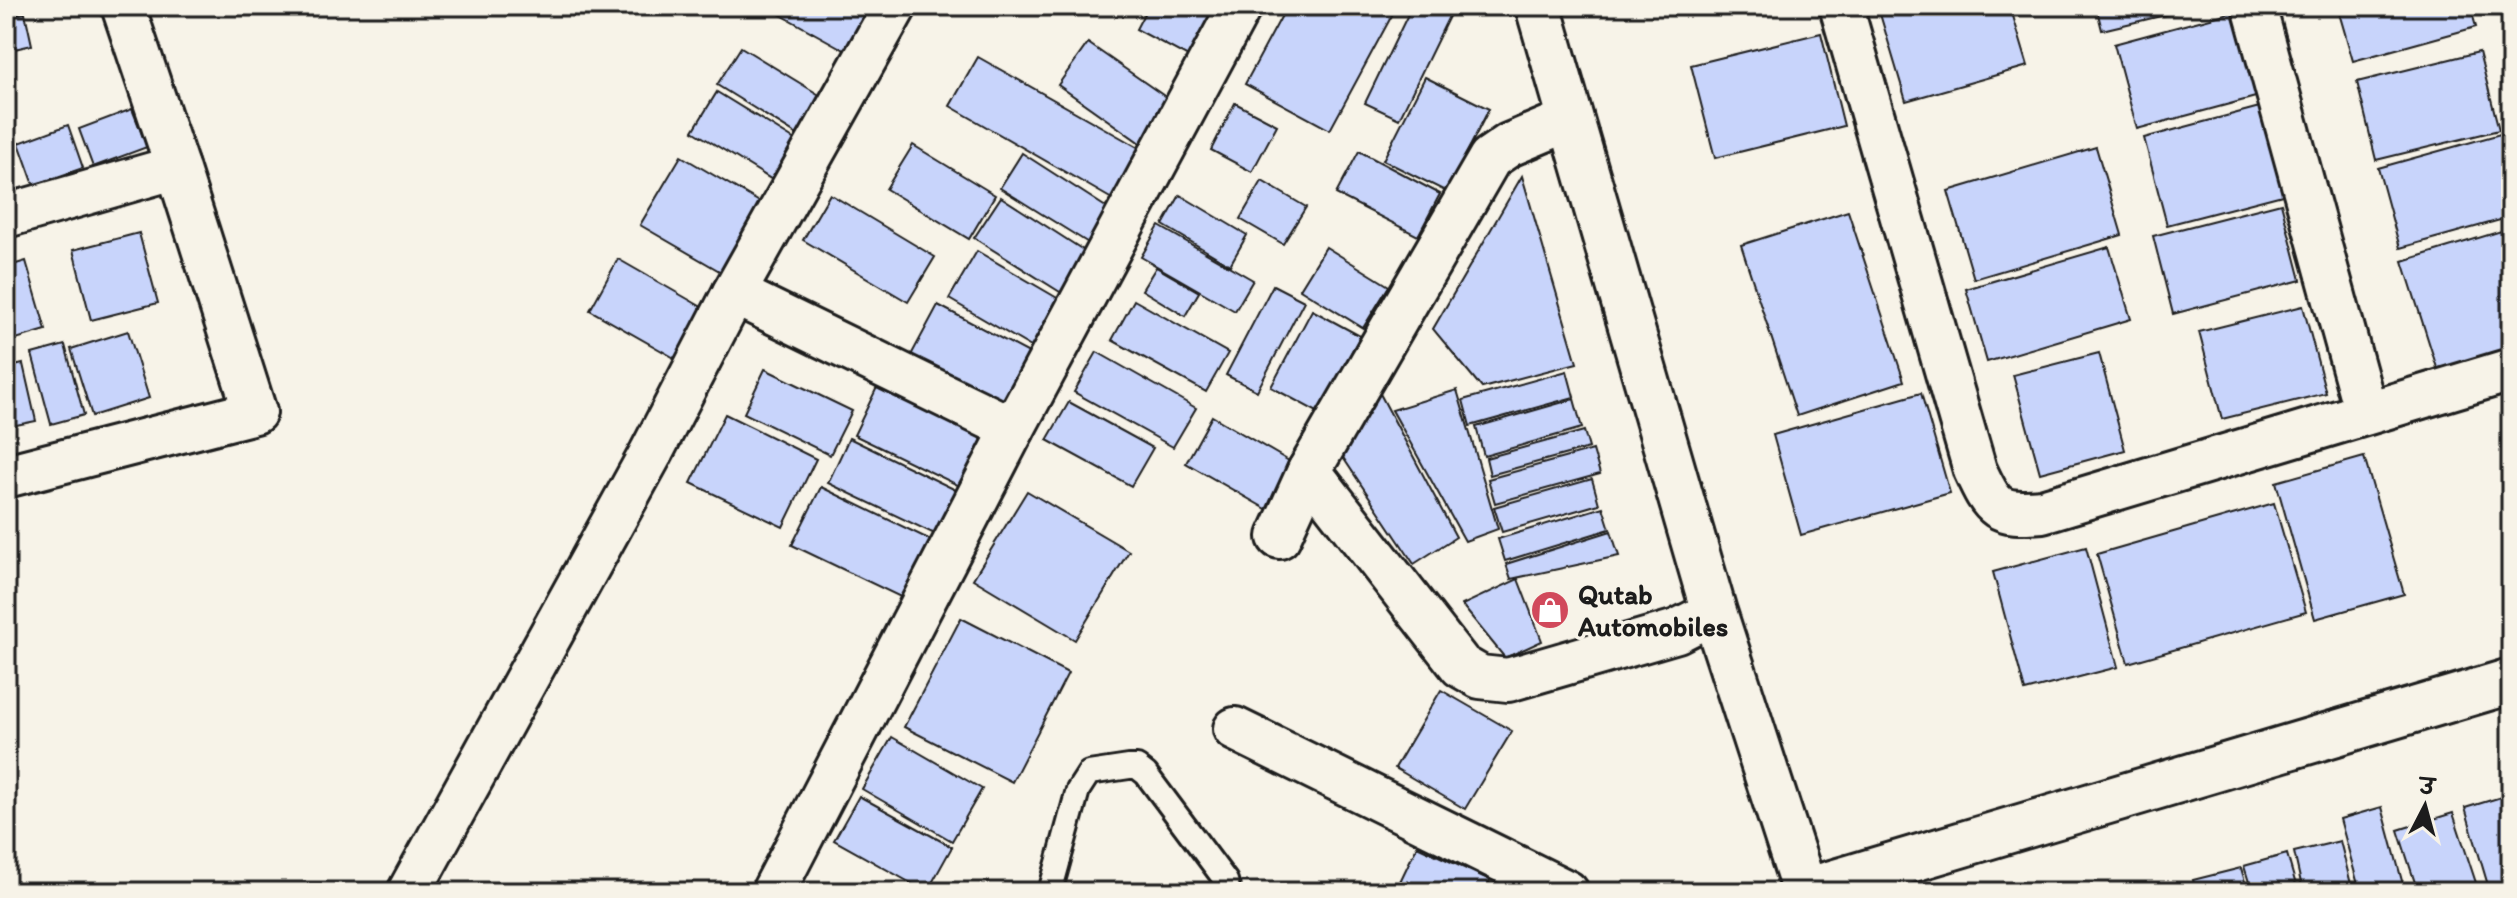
<svg xmlns="http://www.w3.org/2000/svg" width="2517" height="898" viewBox="0 0 2517 898" font-family="Itim,'Playpen Sans Deva',sans-serif">
  <style>
    .building { fill: #c8d4fb; stroke: #1c1c1c; stroke-width: 2 }
    .lines { fill: none; stroke-linecap: round; stroke-linejoin: round }
    .lane-casing { stroke: #1c1c1c; stroke-width: 28 }
    .street-casing { stroke: #1c1c1c; stroke-width: 48 }
    .secondary-casing { stroke: #1c1c1c; stroke-width: 50 }
    .lane { stroke: #f7f3e8; stroke-width: 22 }
    .street { stroke: #f7f3e8; stroke-width: 42 }
    .secondary { stroke: #f7f3e8; stroke-width: 44 }
    .labels { text-anchor: middle; dominant-baseline: central; stroke-width: 7; stroke-linejoin: round; paint-order: stroke }
    .poi-label { font-size: 28px; font-weight: bold; fill: #1c1c1c; stroke: #f7f3e8; text-anchor: start }
  </style>
  <rect width="100%" height="100%" fill="#f7f3e8"/>
  <filter id="ink" filterUnits="userSpaceOnUse"><feTurbulence type="fractalNoise" baseFrequency=".0125" numOctaves="2"/><feDisplacementMap in="SourceGraphic" scale="16" xChannelSelector="R" yChannelSelector="G"/><feConvolveMatrix kernelMatrix="1 2 1 2 8 2 1 2 1" color-interpolation-filters="sRGB"/></filter>
  <g filter="url(#ink)">
    <!-- building -->
    <g class="building">
      <polygon points="765,6 873,6 848,52"/>
      <polygon points="1148,6 1218,6 1190,58 1136,29"/>
      <polygon points="1287,6 1397,6 1330,130 1245,84"/>
      <polygon points="1412,6 1454,6 1399,119 1365,103"/>
      <polygon points="1907,6 2010,6 2028,66 1906,101 1880,14"/>
      <polygon points="2096,6 2203,6 2102,30"/>
      <polygon points="2337,6 2470,6 2476,27 2353,61"/>
      <polygon points="2240,10 2263,95 2137,129 2114,44"/>
      <polygon points="25,13 32,45 6,51 6,17"/>
      <polygon points="1821,33 1844,126 1715,158 1691,65"/>
      <polygon points="2511,42 2511,66 2505,44"/>
      <polygon points="1088,43 1180,107 1150,150 1058,85"/>
      <polygon points="741,47 826,99 802,138 717,85"/>
      <polygon points="2479,52 2499,130 2376,160 2357,82"/>
      <polygon points="978,57 1148,153 1119,203 950,106"/>
      <polygon points="1425,77 1489,109 1447,192 1383,160"/>
      <polygon points="717,92 803,145 779,184 693,131"/>
      <polygon points="1235,103 1277,125 1252,172 1211,150"/>
      <polygon points="2267,105 2290,193 2167,225 2144,138"/>
      <polygon points="132,109 147,147 93,167 79,129"/>
      <polygon points="68,125 83,168 34,185 19,143"/>
      <polygon points="2511,131 2511,217 2400,248 2378,168"/>
      <polygon points="913,145 995,195 969,239 886,189"/>
      <polygon points="2096,147 2122,235 1974,279 1948,191"/>
      <polygon points="1359,151 1440,194 1418,236 1336,194"/>
      <polygon points="1022,153 1112,211 1090,244 1000,188"/>
      <polygon points="681,156 775,211 735,280 640,225"/>
      <polygon points="1522,176 1577,363 1482,388 1433,329"/>
      <polygon points="1262,181 1306,207 1283,244 1240,219"/>
      <polygon points="830,194 935,257 908,302 803,240"/>
      <polygon points="1180,195 1247,235 1230,265 1163,225"/>
      <polygon points="1001,197 1094,257 1068,297 974,238"/>
      <polygon points="2281,203 2301,280 2173,314 2153,236"/>
      <polygon points="1848,211 1904,381 1797,416 1741,245"/>
      <polygon points="1159,226 1253,280 1235,311 1141,257"/>
      <polygon points="2511,228 2511,349 2438,371 2403,261"/>
      <polygon points="139,233 158,303 91,320 73,250"/>
      <polygon points="1326,247 1389,286 1363,328 1300,289"/>
      <polygon points="2109,247 2131,319 1987,362 1966,289"/>
      <polygon points="977,251 1071,306 1043,354 949,299"/>
      <polygon points="618,259 714,314 685,364 590,310"/>
      <polygon points="26,261 46,330 6,342 6,267"/>
      <polygon points="1156,267 1199,292 1185,316 1142,290"/>
      <polygon points="1273,285 1304,301 1257,391 1226,375"/>
      <polygon points="1134,300 1228,353 1206,392 1112,340"/>
      <polygon points="938,305 1044,361 1015,415 909,359"/>
      <polygon points="2303,306 2326,393 2222,419 2199,332"/>
      <polygon points="1312,310 1360,336 1319,413 1271,387"/>
      <polygon points="128,331 149,398 92,416 71,349"/>
      <polygon points="65,345 84,415 51,424 32,354"/>
      <polygon points="1097,352 1196,408 1173,447 1074,392"/>
      <polygon points="2099,353 2125,450 2040,473 2013,375"/>
      <polygon points="23,364 36,421 6,427 6,368"/>
      <polygon points="765,369 852,411 830,455 744,413"/>
      <polygon points="1567,371 1574,397 1470,426 1463,400"/>
      <polygon points="880,381 998,438 972,492 854,435"/>
      <polygon points="1377,388 1456,537 1414,564 1336,447"/>
      <polygon points="1457,390 1498,529 1465,541 1392,410"/>
      <polygon points="1921,393 1950,493 1801,535 1773,435"/>
      <polygon points="1574,399 1582,428 1484,456 1476,427"/>
      <polygon points="1069,402 1153,448 1131,486 1047,440"/>
      <polygon points="725,414 816,459 783,527 691,483"/>
      <polygon points="1212,416 1301,468 1275,514 1186,463"/>
      <polygon points="1584,431 1589,448 1490,475 1486,458"/>
      <polygon points="849,438 966,495 945,539 828,483"/>
      <polygon points="1593,450 1600,474 1495,503 1488,479"/>
      <polygon points="2364,457 2404,594 2315,619 2276,482"/>
      <polygon points="1592,479 1599,504 1502,532 1494,507"/>
      <polygon points="821,487 941,545 913,603 792,545"/>
      <polygon points="1027,491 1129,551 1075,640 973,579"/>
      <polygon points="2274,503 2306,612 2128,663 2097,554"/>
      <polygon points="1603,507 1610,529 1505,561 1498,539"/>
      <polygon points="1611,531 1619,556 1511,579 1506,564"/>
      <polygon points="2086,547 2118,667 2025,691 1993,572"/>
      <polygon points="1518,579 1542,641 1505,658 1462,605"/>
      <polygon points="961,618 1068,673 1012,782 904,727"/>
      <polygon points="1441,690 1512,731 1465,809 1395,768"/>
      <polygon points="892,737 982,789 952,841 862,789"/>
      <polygon points="2511,794 2511,892 2490,892 2465,808"/>
      <polygon points="859,796 952,847 927,892 834,840"/>
      <polygon points="2382,807 2405,892 2360,892 2340,819"/>
      <polygon points="2453,813 2479,892 2418,892 2398,830"/>
      <polygon points="2340,841 2353,892 2303,892 2294,852"/>
      <polygon points="1417,846 1490,880 1485,892 1395,892"/>
      <polygon points="2287,854 2298,892 2252,892 2244,866"/>
      <polygon points="2241,868 2248,892 2196,892 2193,880"/>
      <polygon points="2186,884 2188,892 2153,892"/>
    </g>
    <g class="lines">
      <defs>
        <polyline id="lane" points="1050,892 1078,790 1089,773 1129,767 1137,767 1146,774 1226,881 1229,892"/>
        <g id="street">
          <path d="M1841,6L1975,470C1993,509 1997,515 2042,511L2511,370"/>
          <polyline points="2254,6 2366,413"/>
          <polyline points="1571,119 1509,145 1490,158 1309,471 1461,666 1480,677 1508,680 1677,631 1714,612"/>
          <polyline points="6,216 177,167"/>
          <polyline points="734,293 1013,429"/>
          <polyline points="6,476 255,412 177,167 123,6"/>
          <polyline points="1279,537 1309,471"/>
          <polyline points="1235,729 1567,892"/>
          <polyline points="409,892 651,453 734,293 895,6"/>
          <polyline points="773,892 1013,429 1240,6"/>
        </g>
        <g id="secondary">
          <polyline points="1538,6 1714,612 1805,892"/>
          <polyline points="1802,892 2511,681"/>
        </g>
      </defs>
      <!-- lane casing -->
      <use href="#lane" class="lane-casing"/>
      <!-- street casing -->
      <use href="#street" class="street-casing"/>
      <!-- secondary casing -->
      <use href="#secondary" class="secondary-casing"/>
      <!-- lane -->
      <use href="#lane" class="lane"/>
      <!-- street -->
      <use href="#street" class="street"/>
      <!-- secondary -->
      <use href="#secondary" class="secondary"/>
    </g>
  </g>
  <!-- icons -->
  <defs>
    <symbol id="shop-disc" viewBox="-11 -11 22 22"><circle r="9.5" fill="#d1495b" stroke="#f7f3e8"/><path d="M-5-2.5h2.3a2.7 3.5 0 0 1 5.4 0H5L5.5 6h-11ZM-1.5-2.5h3a1.5 2.3 0 0 0-3 0Z" fill="#fff"/></symbol>
  </defs>
  <g fill-rule="evenodd">
    <use href="#shop-disc" x="1528" y="588" width="44" height="44"/>
  </g>
  <g class="labels">
    <!-- poi labels -->
    <g class="poi-label">
      <text x="1578" y="594">Qutab<tspan x="1578" dy="32">Automobiles</tspan></text>
    </g>
  </g>
  <!-- margin -->
  <rect width="2517" height="898" fill="none" stroke="#f7f3e8" stroke-width="32"/>
  <rect x="16" y="16" width="2485" height="866" fill="none" stroke="#1c1c1c" stroke-width="3" filter="url(#ink)"/>
  <!-- north arrow -->
  <g transform="translate(2425 806) rotate(6)" stroke="#f7f3e8" stroke-width="6" paint-order="stroke">
  <path d="M0-6L14 30L0 20L-14 30Z" fill="#1c1c1c"/>
  <text y="-12" font-size="22" font-weight="bold" text-anchor="middle" fill="#1c1c1c">उ</text>
  </g>
</svg>
